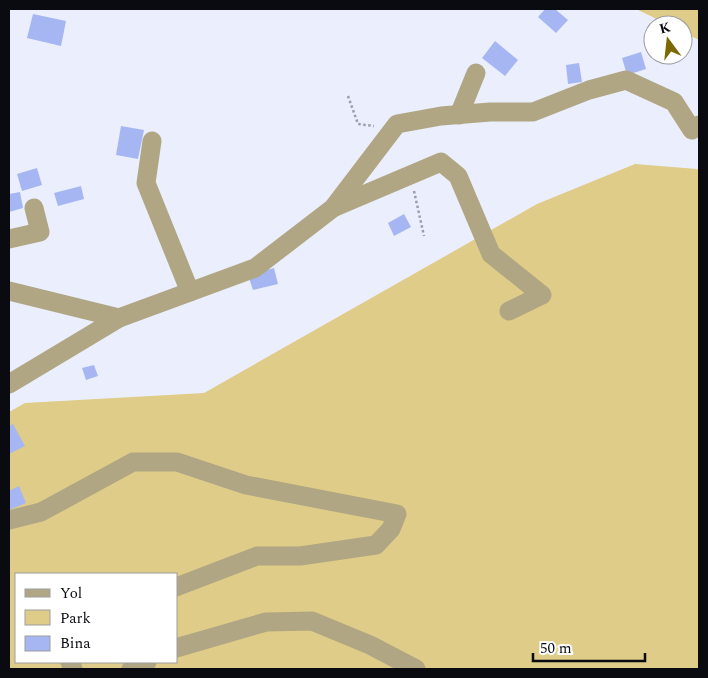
<svg xmlns="http://www.w3.org/2000/svg" width="708" height="678" viewBox="0 0 708 678" font-family="Spectral,serif">
  <style>
    .green { fill: #decc88; fill-rule: evenodd }
    .building { fill: #a5b6f3 }
    .lines { fill: none; stroke-linecap: round; stroke-linejoin: round }
    .path { stroke: #9b9ea9; stroke-width: 2.5; stroke-dasharray: 2.5 2.5; stroke-linecap: butt }
    .minor { stroke: #b0a683; stroke-width: 19 }
  </style>
  <rect width="100%" height="100%" fill="#ebeffd"/>
  <!-- green -->
  <g class="green">
    <polygon points="636,9 699,9 699,40 683,32 683,25 669,25"/>
    <path d="M635,164L697,169L699,171V669H9V412L25,403L204,393L537,204ZM16,574H176V662H16Z"/>
  </g>
  <!-- building -->
  <g class="building">
    <polygon points="545,9 555,9 568,20 556,33 538,17"/>
    <polygon points="33,14 66,21 61,46 27,38"/>
    <polygon points="495,41 518,60 505,76 482,58"/>
    <polygon points="641,52 646,69 627,75 622,58"/>
    <polygon points="579,63 582,82 568,84 566,65"/>
    <polygon points="121,126 144,130 138,159 116,155"/>
    <polygon points="37,168 42,185 22,191 17,174"/>
    <polygon points="81,186 84,199 58,206 54,193"/>
    <polygon points="20,192 23,208 9,212 9,194"/>
    <polygon points="404,214 411,227 394,236 388,223"/>
    <polygon points="274,268 278,284 253,290 248,275"/>
    <polygon points="94,365 98,376 86,380 82,368"/>
    <polygon points="13,424 25,446 9,454 9,426"/>
    <polygon points="19,486 26,503 9,510 9,491"/>
  </g>
  <g class="lines">
    <!-- path -->
    <g class="path">
      <polyline points="348,96 358,124 374,126"/>
      <polyline points="414,191 424,236"/>
    </g>
    <!-- minor -->
    <g class="minor">
      <polyline points="459,115 476,73"/>
      <polyline points="152,141 146,183 190,292"/>
      <polyline points="335,207 441,162 458,176 491,254 542,295 509,311"/>
      <polyline points="9,239 40,232 34,208"/>
      <polyline points="9,291 119,318 9,384"/>
      <polyline points="119,318 255,268 333,208 397,124 441,116 490,112 533,112 589,90 626,80 674,102 692,130 699,125"/>
      <polyline points="9,520 41,512 133,462 177,462 246,485 397,514 391,529 376,545 300,556 257,556 176,587"/>
      <polyline points="176,648 266,622 312,621 370,645 416,669"/>
      <polyline points="70,662 73,669"/>
      <polyline points="131,669 147,662"/>
    </g>
  </g>
  <!-- border -->
  <rect width="708" height="678" fill="none" stroke="#090b10" stroke-width="20"/>
  <!-- legend -->
  <rect x="15" y="573" width="162" height="90" fill="#ffffff" stroke="#9d9d9f"/>
  <rect x="25" y="589" width="25" height="8" fill="#b0a683" stroke="#9d9d9f"/>
  <text x="60" y="598" font-size="15" fill="#090b10">Yol</text>
  <rect x="25" y="610" width="25" height="15" fill="#decc88" stroke="#9d9d9f"/>
  <text x="60" y="623" font-size="15" fill="#090b10">Park</text>
  <rect x="25" y="636" width="25" height="15" fill="#a5b6f3" stroke="#9d9d9f"/>
  <text x="60" y="648" font-size="15" fill="#090b10">Bina</text>
  <!-- north arrow -->
  <g transform="translate(668 40) rotate(345)"><circle r="24" fill="#ffffff" stroke="#9d9d9f"/>
  <path d="M0-4L9 19L0 12L-9 19Z" fill="#7c6800"/>
  <text y="-8" font-size="14" font-weight="bold" text-anchor="middle" fill="#090b10">K</text>
  </g>
  <!-- scale -->
  <path d="M533 653v8h112v-8" fill="none" stroke="#090b10" stroke-width="2.5"/>
  <text x="540" y="653" font-size="15" fill="#090b10" stroke="#ffffff" stroke-width="4" paint-order="stroke">50 m</text>
</svg>
